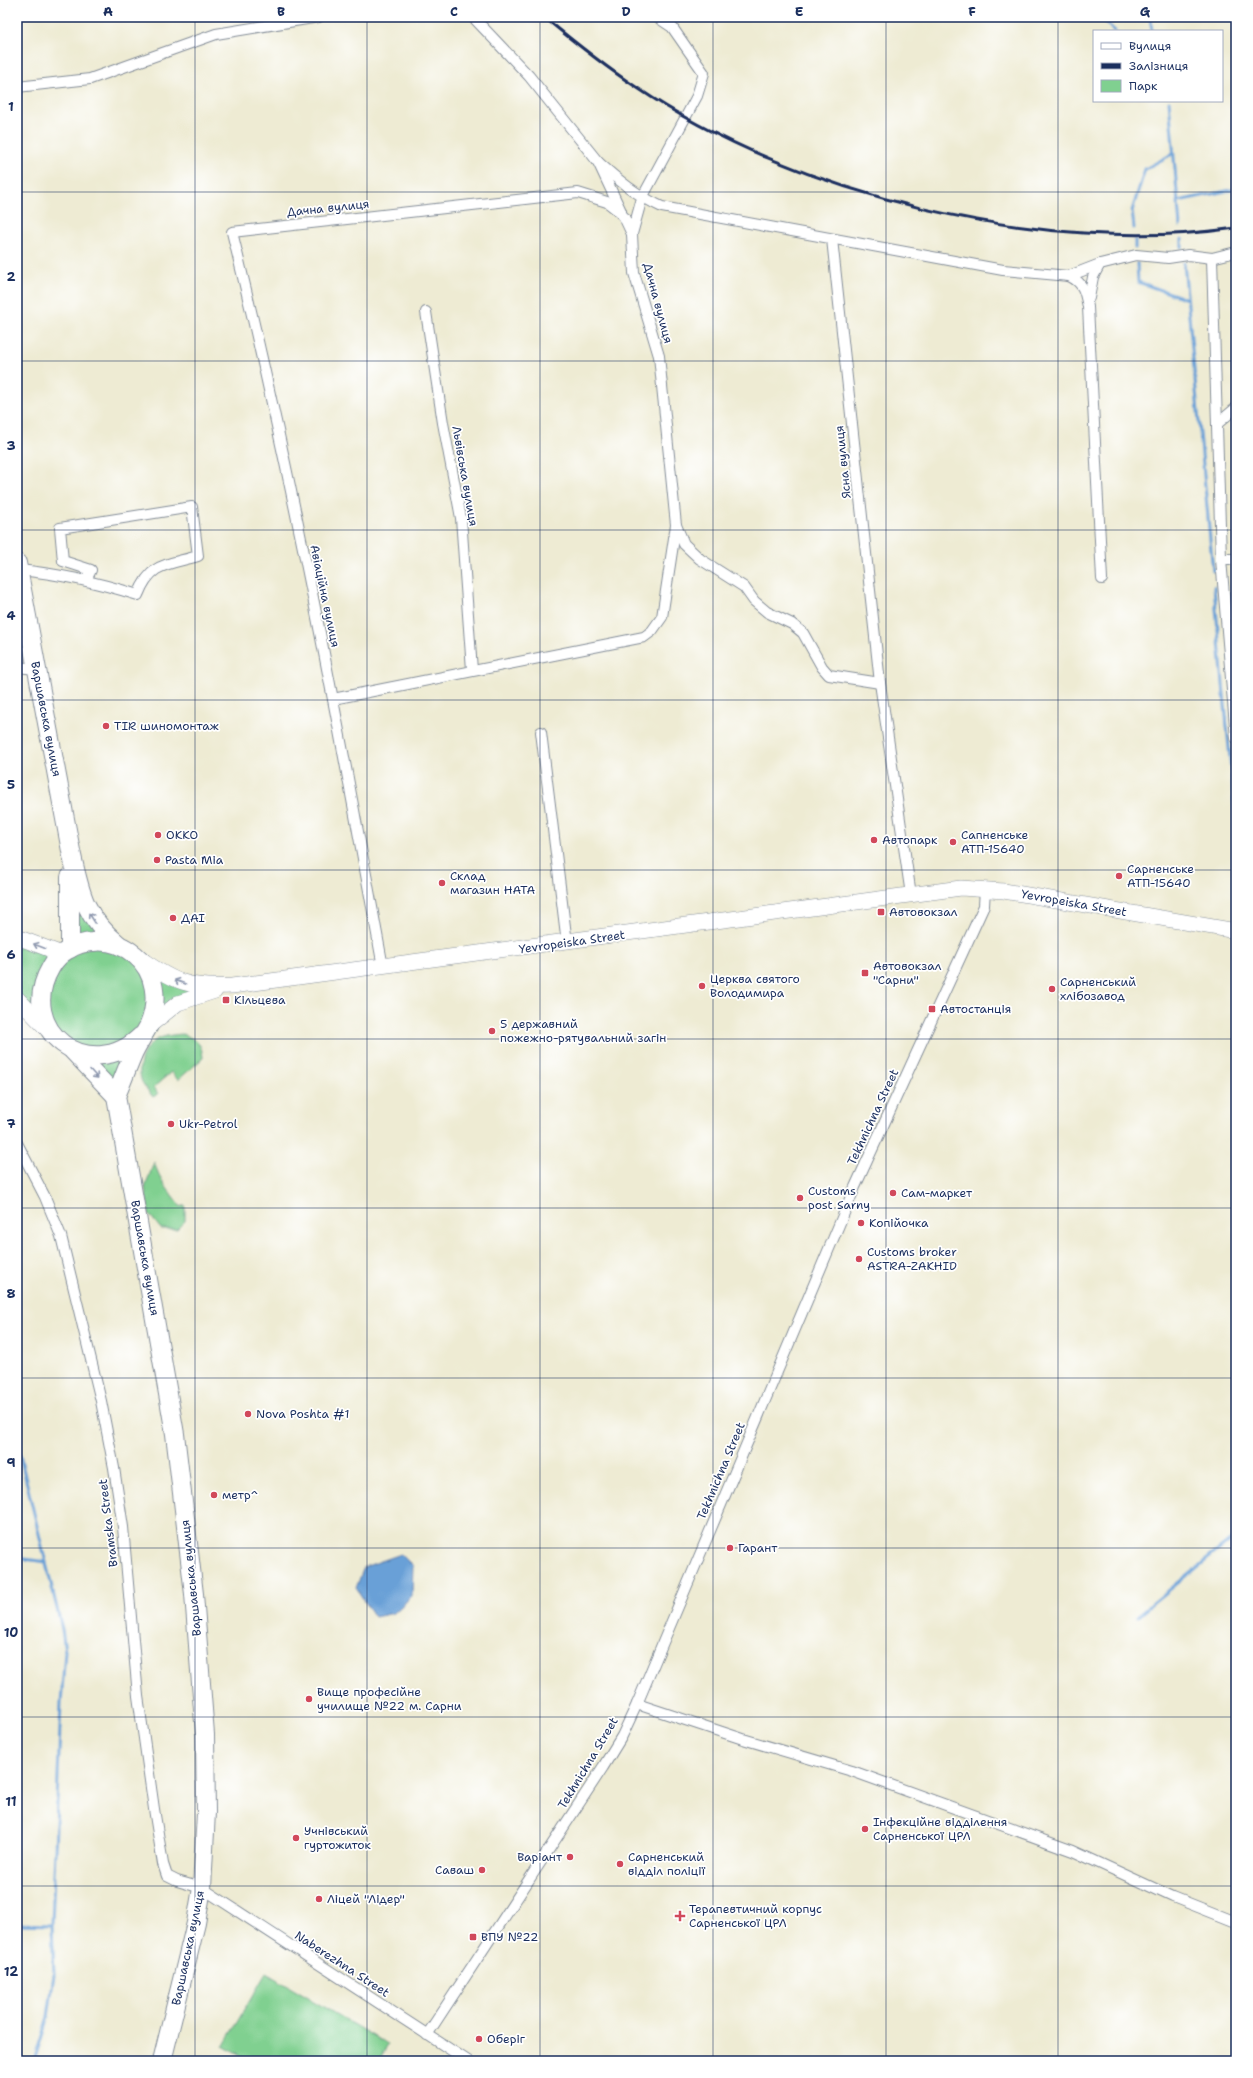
<svg xmlns="http://www.w3.org/2000/svg" width="1253" height="2078" viewBox="0 0 1253 2078" font-family="'Shantell Sans',sans-serif">
  <style>
    .green { fill: #80d090; stroke: #4e8077 }
    .water { fill: #69a0d7; stroke: #42689a }
    .lines { fill: none; stroke-linecap: round; stroke-linejoin: round }
    .stream { stroke: #69a0d7; stroke-width: 3 }
    .street-casing { stroke: #848d98; stroke-width: 12 }
    .primary-casing { stroke: #848d98; stroke-width: 16 }
    .highway-casing { stroke: #848d98; stroke-width: 20 }
    .street { stroke: #fff; stroke-width: 10 }
    .primary { stroke: #fff; stroke-width: 15 }
    .highway { stroke: #fff; stroke-width: 18 }
    .rail { stroke: #1b2f5e; stroke-width: 3 }
    .oneway { stroke: #8d97ae }
    .grid { fill: none; stroke: #1b2f5e; stroke-width: 1; stroke-opacity: 0.55 }
    .poi-dot { fill: #d1495b; stroke: #fff; stroke-width: 1.5 }
    .labels { text-anchor: middle; dominant-baseline: central; stroke-width: 3.5; stroke-linejoin: round; paint-order: stroke }
    .street-label { font-size: 12px; fill: #1b2f5e; stroke: #fff }
    .poi-label { font-size: 12px; fill: #1b2f5e; stroke: #fff; text-anchor: start }
    .neatline { fill: none; stroke: #1b2f5e; stroke-width: 1.5 }
    .grid-label { font-size: 13px; text-anchor: middle; font-weight: bold; fill: #1b2f5e }
  </style>
  <rect width="100%" height="100%" fill="#fff"/>
  <filter id="ink" filterUnits="userSpaceOnUse"><feTurbulence type="fractalNoise" baseFrequency=".025" numOctaves="2"/><feDisplacementMap in="SourceGraphic" scale="8" xChannelSelector="R" yChannelSelector="G"/><feConvolveMatrix kernelMatrix="1 2 1 2 8 2 1 2 1" color-interpolation-filters="sRGB"/></filter>
  <filter id="wash" filterUnits="userSpaceOnUse"><feTurbulence type="fractalNoise" baseFrequency=".012" numOctaves="4" result="noise"/><feDisplacementMap in="SourceGraphic" scale="16" xChannelSelector="R" yChannelSelector="G"/><feGaussianBlur stdDeviation="0.9" result="paint"/><feColorMatrix in="noise" values="0 0 0 0 0 0 0 0 0 0 0 0 0 0 0 0 0 1.4 0 .05"/><feComposite in="paint" operator="in"/></filter>
  <g filter="url(#wash)">
    <rect width="100%" height="100%" fill="#eeebd3"/>
    <!-- green -->
    <g class="green">
      <polygon points="77,877 119,945 209,987 167,1010 116,1096 17,998 17,937 61,954"/>
      <path d="M182,1034C196,1039 202,1043 203,1058L178,1080L171,1072L154,1087L158,1094L153,1097C149,1092 145,1087 142,1082C136,1066 143,1046 158,1039C166,1035 174,1035 182,1034Z"/>
      <path d="M154,1162C160,1181 169,1191 181,1207L185,1205V1221L177,1229H161L149,1214L145,1188Z"/>
      <polygon points="266,1973 388,2045 379,2061 249,2061 223,2046"/>
    </g>
    <!-- water -->
    <polygon class="water" points="401,1554 413,1566 412,1596 394,1613 375,1617 356,1588 364,1567"/>
    <g class="lines">
      <!-- stream -->
      <g class="stream">
        <polyline points="1100,17 1115,31"/>
        <polyline points="1150,17 1152,31"/>
        <polyline points="1169,101 1180,226"/>
        <polyline points="1178,201 1236,189"/>
        <polyline points="1134,228 1132,211 1145,169 1174,153"/>
        <polyline points="1182,239 1182,248"/>
        <polyline points="1135,240 1135,248"/>
        <polyline points="1137,263 1138,282 1187,299"/>
        <polyline points="1184,263 1213,571"/>
        <polyline points="1214,587 1236,823"/>
        <polyline points="17,1443 62,1629 65,1651 61,1703 52,1925 54,1974 48,2017 34,2061"/>
        <polyline points="17,1558 46,1562"/>
        <polyline points="1137,1616 1236,1536"/>
        <polyline points="17,1924 52,1925"/>
      </g>
    </g>
  </g>
  <g filter="url(#ink)">
    <g class="lines">
      <defs>
        <g id="street">
          <polyline points="473,17 529,76 598,162 621,211"/>
          <polyline points="17,87 90,79 216,34 319,17"/>
          <path d="M598,162C618,180 636,195 662,207L1003,270L1069,276C1084,283 1085,292 1088,307L1102,579"/>
          <polyline points="632,234 642,198 697,96 704,73 672,27 657,17"/>
          <polyline points="832,239 880,683 911,895"/>
          <polyline points="1212,258 1221,559 1236,738"/>
          <polyline points="1069,276 1100,264 1136,255 1168,258 1188,255 1212,258 1236,252"/>
          <polyline points="1089,298 1093,277 1100,264"/>
          <polyline points="426,312 443,423 461,518 472,670"/>
          <polyline points="1217,424 1236,408"/>
          <polyline points="1221,559 1236,559"/>
          <path d="M18,570C61,574 97,582 138,595C151,562 167,565 198,556L192,507L60,528L63,561L91,570L86,580"/>
          <polyline points="17,667 36,669"/>
          <polyline points="333,699 644,637 652,631 662,617 676,525"/>
          <polyline points="541,732 567,943"/>
          <path d="M383,967C338,721 292,475 232,232L578,193L607,202L616,209L624,217L632,234L634,273L659,356L676,525L684,544L700,559L744,587L754,601L767,612L792,624L803,633L822,667L829,675L880,683"/>
          <polyline points="17,1143 45,1197 61,1236 101,1401 114,1468 123,1527 138,1696 154,1809 163,1864 167,1876 177,1881 202,1888 468,2061"/>
          <polyline points="637,1704 743,1739 852,1771 1073,1851 1173,1897 1236,1922"/>
          <polyline points="427,2035 603,1767 622,1736 637,1704 855,1187 984,906 985,888"/>
        </g>
        <g id="primary">
          <polyline points="17,937 62,954"/>
          <path d="M141,959C176,983 189,988 232,986L961,888L1004,891L1236,931"/>
          <polyline points="17,998 47,1029"/>
          <polyline points="148,1027 178,1003 215,991"/>
        </g>
        <g id="highway">
          <path d="M17,563L71,851C80,893 84,916 119,945"/>
          <polyline points="70,877 70,949"/>
          <polyline points="73,1051 116,1096"/>
          <polyline points="116,1096 175,1434 194,1594 205,1735 206,1812 202,1888 196,1923 162,2061"/>
          <path d="M116,1096C122,1082 127,1068 133,1054C137,1044 144,1035 149,1025C159,1001 156,972 135,955C124,946 109,940 93,942C76,943 59,952 51,967C14,1030 90,1086 141,1036"/>
        </g>
      </defs>
      <!-- street casing -->
      <use href="#street" class="street-casing"/>
      <!-- primary casing -->
      <use href="#primary" class="primary-casing"/>
      <!-- highway casing -->
      <use href="#highway" class="highway-casing"/>
      <!-- street -->
      <use href="#street" class="street"/>
      <!-- primary -->
      <use href="#primary" class="primary"/>
      <!-- highway -->
      <use href="#highway" class="highway"/>
      <!-- rail -->
      <path class="rail" d="M544,17C573,41 604,66 636,87C796,196 1044,256 1236,228"/>
    </g>
    <!-- one-way arrows -->
    <defs><path id="oneway-shaft" d="M-6 0H5M1.5-3L5.5 0L1.5 3" fill="none" stroke-width="1.6" stroke-linecap="round" stroke-linejoin="round"/></defs>
    <g class="oneway">
      <use href="#oneway-shaft" transform="translate(92 918) rotate(-123)"/>
      <use href="#oneway-shaft" transform="translate(39 946) rotate(-159)"/>
      <use href="#oneway-shaft" transform="translate(180 982) rotate(-160)"/>
      <use href="#oneway-shaft" transform="translate(94 1074) rotate(48)"/>
    </g>
  </g>
  <!-- grid -->
  <path class="grid" d="M195,17V2061M367,17V2061M540,17V2061M713,17V2061M886,17V2061M1058,17V2061M17,192H1236M17,361H1236M17,530H1236M17,700H1236M17,870H1236M17,1039H1236M17,1208H1236M17,1378H1236M17,1548H1236M17,1717H1236M17,1886H1236"/>
  <!-- markers -->
  <g class="poi-dot">
    <circle cx="106" cy="726" r="4"/>
    <circle cx="158" cy="835" r="4"/>
    <circle cx="874" cy="840" r="4"/>
    <circle cx="953" cy="842" r="4"/>
    <circle cx="157" cy="860" r="4"/>
    <circle cx="1119" cy="876" r="4"/>
    <circle cx="442" cy="883" r="4"/>
    <rect x="877" y="908" width="8" height="8" rx="2"/>
    <circle cx="173" cy="918" r="4"/>
    <rect x="861" y="969" width="8" height="8" rx="2"/>
    <circle cx="702" cy="986" r="4"/>
    <circle cx="1052" cy="989" r="4"/>
    <rect x="222" y="996" width="8" height="8" rx="2"/>
    <rect x="928" y="1005" width="8" height="8" rx="2"/>
    <circle cx="492" cy="1031" r="4"/>
    <circle cx="171" cy="1124" r="4"/>
    <circle cx="893" cy="1193" r="4"/>
    <circle cx="800" cy="1198" r="4"/>
    <circle cx="861" cy="1223" r="4"/>
    <circle cx="859" cy="1259" r="4"/>
    <circle cx="248" cy="1414" r="4"/>
    <circle cx="214" cy="1495" r="4"/>
    <circle cx="730" cy="1548" r="4"/>
    <circle cx="309" cy="1699" r="4"/>
    <circle cx="865" cy="1829" r="4"/>
    <circle cx="296" cy="1838" r="4"/>
    <circle cx="570" cy="1857" r="4"/>
    <circle cx="620" cy="1864" r="4"/>
    <circle cx="482" cy="1870" r="4"/>
    <circle cx="319" cy="1899" r="4"/>
    <path d="M678 1910h4v4h4v4h-4v4h-4v-4h-4v-4h4z"/>
    <rect x="469" y="1933" width="8" height="8" rx="2"/>
    <circle cx="479" cy="2039" r="4"/>
  </g>
  <g class="labels">
    <!-- street labels -->
    <g class="street-label">
      <text transform="translate(328 208) rotate(-6)">Дачна вулиця</text>
      <text transform="translate(658 303) rotate(75)">Дачна вулиця</text>
      <text transform="translate(843 462) rotate(-96)">Ясна вулиця</text>
      <text transform="translate(465 476) rotate(80)">Львівська вулиця</text>
      <text transform="translate(325 596) rotate(78)">Авіаційна вулиця</text>
      <text transform="translate(46 719) rotate(79)">Варшавська вулиця</text>
      <text transform="translate(1074 903) rotate(10)">Yevropeiska Street</text>
      <text transform="translate(572 942) rotate(-8)">Yevropeiska Street</text>
      <text transform="translate(873 1117) rotate(-65)">Tekhnichna Street</text>
      <text transform="translate(145 1258) rotate(80)">Варшавська вулиця</text>
      <text transform="translate(721 1471) rotate(-67)">Tekhnichna Street</text>
      <text transform="translate(108 1523) rotate(-97)">Bramska Street</text>
      <text transform="translate(191 1578) rotate(-96)">Варшавська вулиця</text>
      <text transform="translate(588 1763) rotate(-59)">Tekhnichna Street</text>
      <text transform="translate(188 1948) rotate(-78)">Варшавська вулиця</text>
      <text transform="translate(342 1964) rotate(33)">Naberezhna Street</text>
    </g>
    <!-- poi labels -->
    <g class="poi-label">
      <text x="114" y="726">TIR шиномонтаж</text>
      <text x="166" y="835">ОККО</text>
      <text x="961" y="835">Сапненське<tspan x="961" dy="14">АТП-15640</tspan></text>
      <text x="882" y="840">Автопарк</text>
      <text x="165" y="860">Pasta Mia</text>
      <text x="1127" y="869">Сарненське<tspan x="1127" dy="14">АТП-15640</tspan></text>
      <text x="450" y="876">Склад<tspan x="450" dy="14">магазин НАТА</tspan></text>
      <text x="889" y="912">Автовокзал</text>
      <text x="181" y="918">ДАІ</text>
      <text x="873" y="966">Автовокзал<tspan x="873" dy="14">"Сарни"</tspan></text>
      <text x="710" y="979">Церква святого<tspan x="710" dy="14">Володимира</tspan></text>
      <text x="1060" y="982">Сарненський<tspan x="1060" dy="14">хлібозавод</tspan></text>
      <text x="234" y="1000">Кільцева</text>
      <text x="940" y="1009">Автостанція</text>
      <text x="500" y="1024">5 державний<tspan x="500" dy="14">пожежно-рятувальний загін</tspan></text>
      <text x="179" y="1124">Ukr-Petrol</text>
      <text x="808" y="1191">Customs<tspan x="808" dy="14">post Sarny</tspan></text>
      <text x="901" y="1193">Сам-маркет</text>
      <text x="869" y="1223">Копійочка</text>
      <text x="867" y="1252">Customs broker<tspan x="867" dy="14">ASTRA-ZAKHID</tspan></text>
      <text x="256" y="1414">Nova Poshta #1</text>
      <text x="222" y="1495">метр^</text>
      <text x="738" y="1548">Гарант</text>
      <text x="317" y="1692">Вище професійне<tspan x="317" dy="14">училище №22 м. Сарни</tspan></text>
      <text x="873" y="1822">Інфекційне відділення<tspan x="873" dy="14">Сарненської ЦРЛ</tspan></text>
      <text x="304" y="1831">Учнівський<tspan x="304" dy="14">гуртожиток</tspan></text>
      <text x="562" y="1857" text-anchor="end">Варіант</text>
      <text x="628" y="1857">Сарненський<tspan x="628" dy="14">відділ поліції</tspan></text>
      <text x="474" y="1870" text-anchor="end">Саваш</text>
      <text x="327" y="1899">Ліцей "Лідер"</text>
      <text x="689" y="1909">Терапевтичний корпус<tspan x="689" dy="14">Сарненської ЦРЛ</tspan></text>
      <text x="481" y="1937">ВПУ №22</text>
      <text x="487" y="2039">Оберіг</text>
    </g>
  </g>
  <!-- margin -->
  <rect width="1253" height="2078" fill="none" stroke="#fff" stroke-width="44"/>
  <!-- legend -->
  <rect x="1093" y="30" width="130" height="72" fill="#ffffff" stroke="#a4acbf"/>
  <rect x="1101" y="43" width="20" height="6" fill="#ffffff" stroke="#a4acbf"/>
  <text x="1129" y="50" font-size="12" fill="#1b2f5e">Вулиця</text>
  <rect x="1101" y="63" width="20" height="6" fill="#1b2f5e" stroke="#a4acbf"/>
  <text x="1129" y="70" font-size="12" fill="#1b2f5e">Залізниця</text>
  <rect x="1101" y="80" width="20" height="12" fill="#80d090" stroke="#a4acbf"/>
  <text x="1129" y="90" font-size="12" fill="#1b2f5e">Парк</text>
  <rect x="22" y="22" width="1209" height="2034" class="neatline"/>
  <g class="grid-label">
    <text x="108" y="16">A</text>
    <text x="281" y="16">B</text>
    <text x="454" y="16">C</text>
    <text x="626" y="16">D</text>
    <text x="799" y="16">E</text>
    <text x="972" y="16">F</text>
    <text x="1145" y="16">G</text>
    <text x="11" y="111">1</text>
    <text x="11" y="281">2</text>
    <text x="11" y="450">3</text>
    <text x="11" y="620">4</text>
    <text x="11" y="789">5</text>
    <text x="11" y="959">6</text>
    <text x="11" y="1128">7</text>
    <text x="11" y="1298">8</text>
    <text x="11" y="1467">9</text>
    <text x="11" y="1637">10</text>
    <text x="11" y="1806">11</text>
    <text x="11" y="1976">12</text>
  </g>
</svg>
